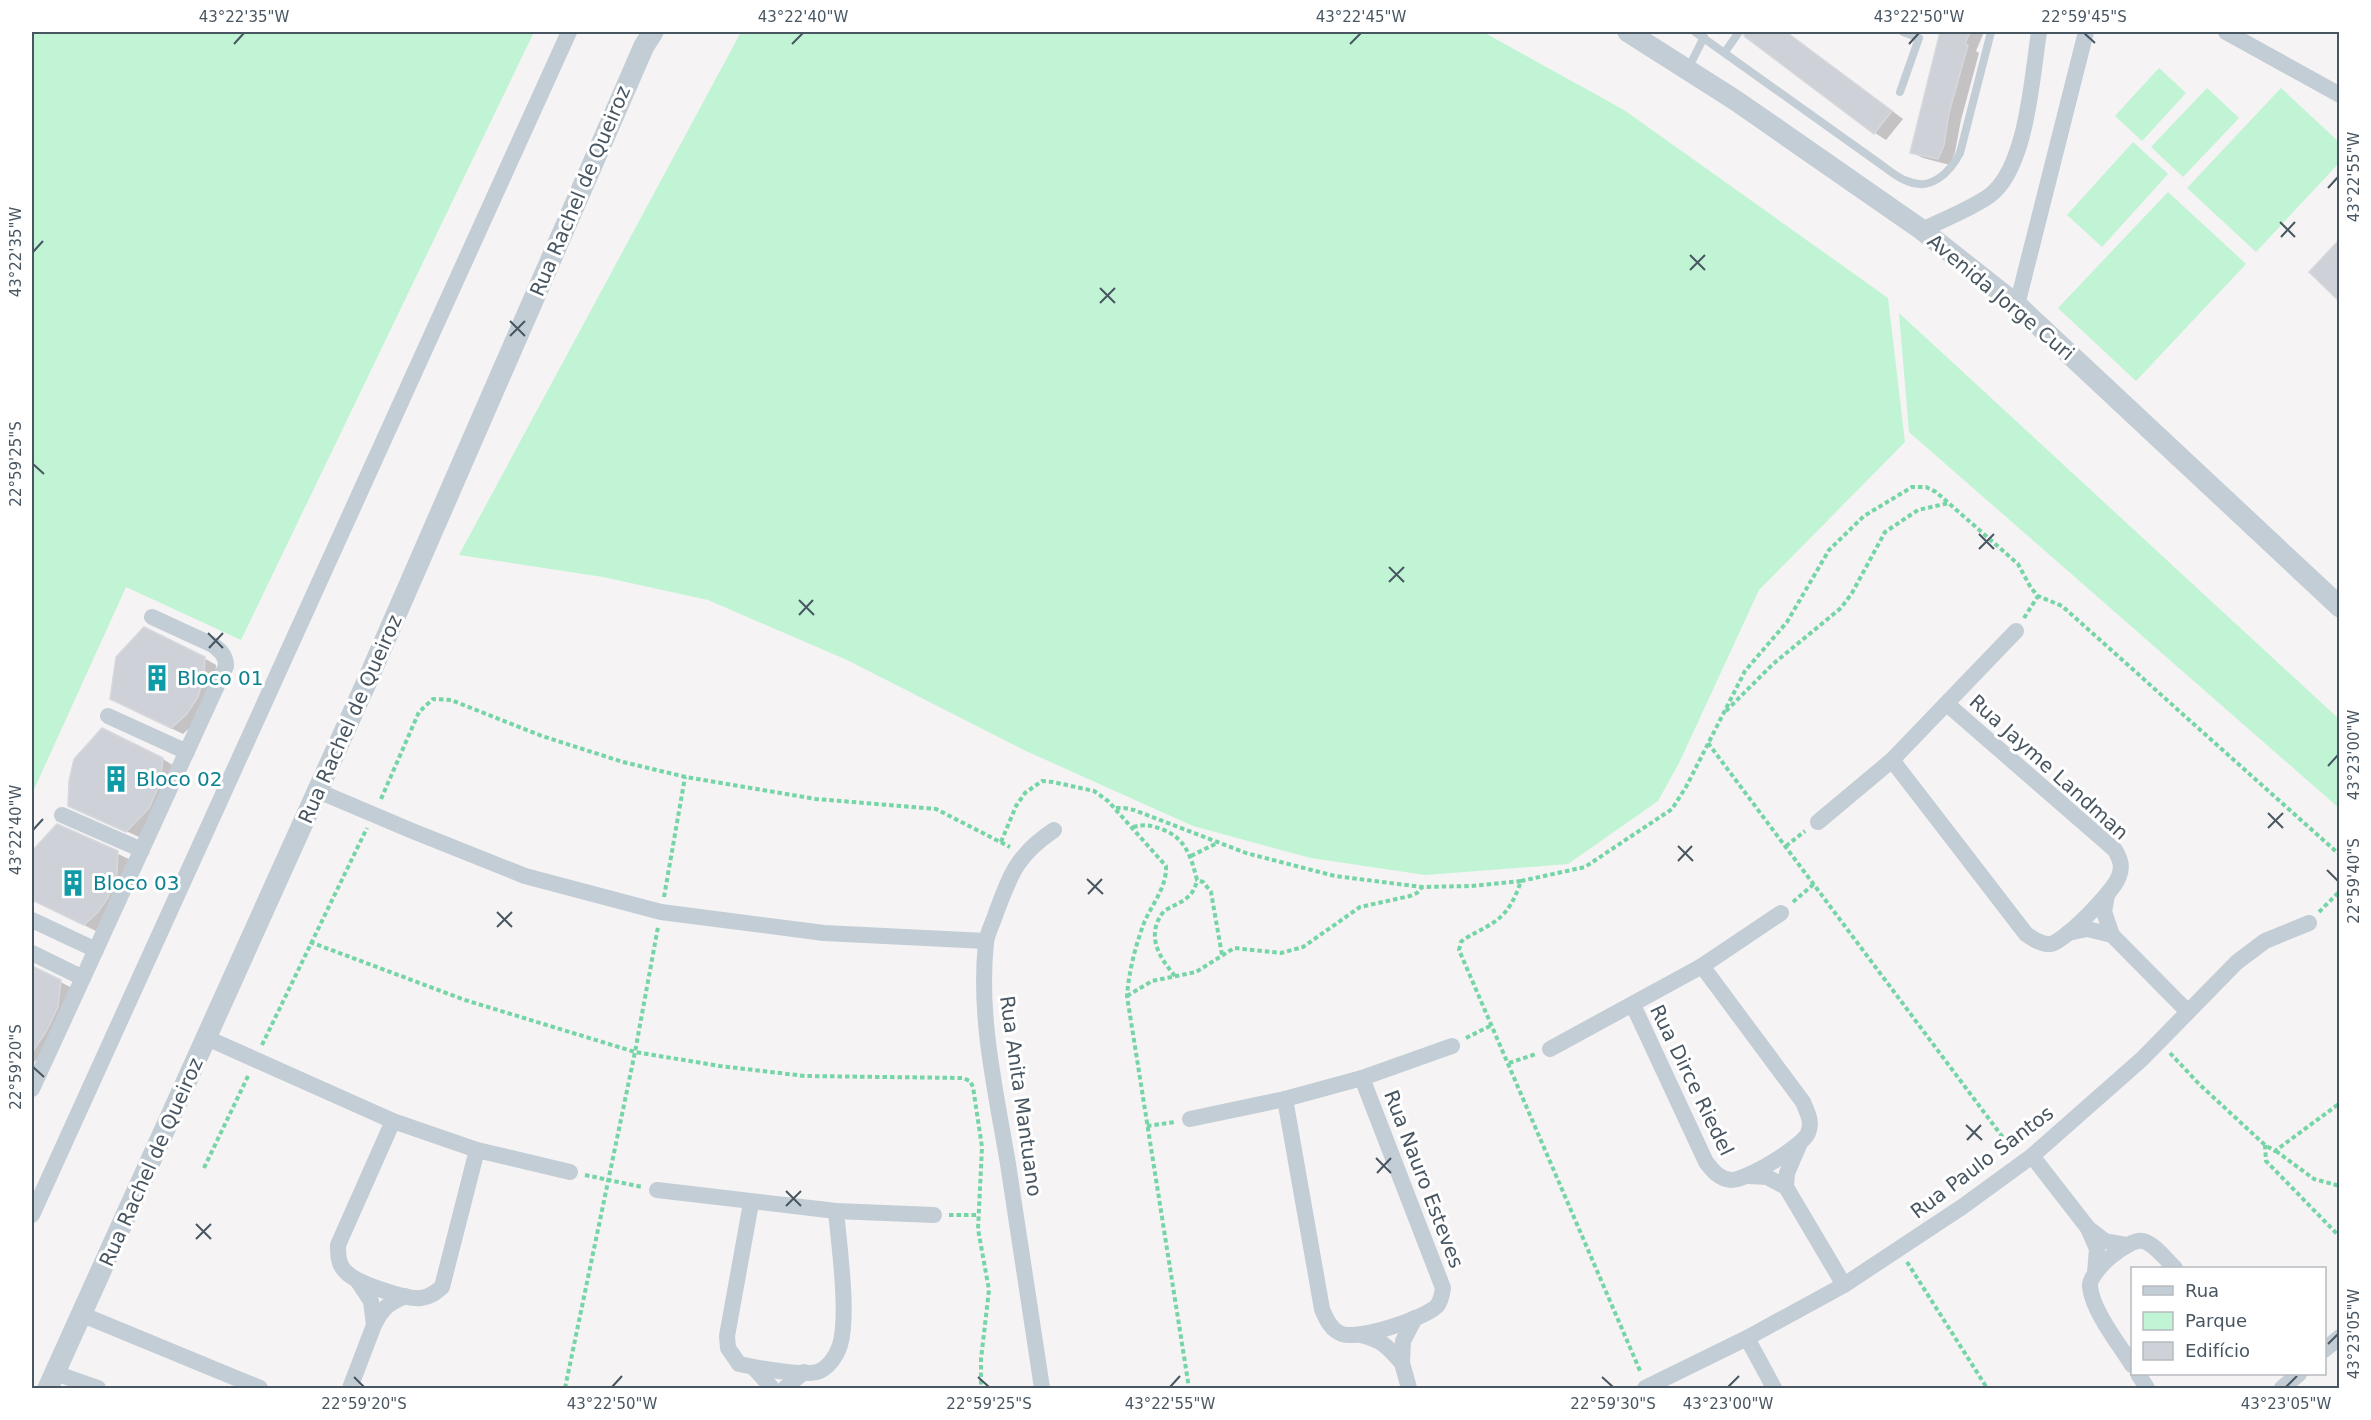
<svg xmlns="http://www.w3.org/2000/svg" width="2371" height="1420" viewBox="0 0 2371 1420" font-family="'DejaVu Sans',sans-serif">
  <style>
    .green { fill: #c0f4d4 }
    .shadow { fill: #0003 }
    .building { fill: #ced1d8; stroke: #d6d8de; stroke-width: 1.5 }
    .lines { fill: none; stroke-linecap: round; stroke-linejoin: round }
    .path { stroke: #75d5a6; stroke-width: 4; stroke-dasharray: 4.5 3; stroke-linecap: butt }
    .service { stroke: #c3cdd5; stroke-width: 8 }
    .minor { stroke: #c3cdd5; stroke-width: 16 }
    .tertiary { stroke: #c3cdd5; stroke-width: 21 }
    .ticks { fill: none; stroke: #485662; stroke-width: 2 }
    .labels { text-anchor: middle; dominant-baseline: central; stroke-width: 6; stroke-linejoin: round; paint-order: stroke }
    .street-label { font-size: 20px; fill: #485662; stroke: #fff }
    .culture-label { font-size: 20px; fill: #0d838f; stroke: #fff; text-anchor: start }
    .neatline { fill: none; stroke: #485662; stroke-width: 2 }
    .ticks-label { font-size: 15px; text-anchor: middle; fill: #485662 }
  </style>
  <rect width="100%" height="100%" fill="#f5f3f3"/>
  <!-- green -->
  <g class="green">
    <polygon points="32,32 534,32 241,640 126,587 32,794"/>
    <polygon points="741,32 1483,32 1624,110 1888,298 1905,442 1759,590 1679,763 1658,801 1568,864 1425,875 1311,858 1193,826 1026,751 847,660 708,600 603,577 459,555"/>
    <polygon points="2159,68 2186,93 2142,141 2115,116"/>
    <polygon points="2207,88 2239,118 2183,177 2151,147"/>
    <polygon points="2281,88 2339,142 2339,163 2256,252 2187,188"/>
    <polygon points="2133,142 2168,174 2102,247 2067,215"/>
    <polygon points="2168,192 2246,264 2136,381 2058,308"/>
    <polygon points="1899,313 2339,719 2339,808 1909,432"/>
  </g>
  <!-- shadow -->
  <g class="shadow">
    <polygon points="1753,32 1787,32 1903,119 1886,140 1875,133 1749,38"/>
    <polygon points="1940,32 1984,32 1976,51 1979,53 1961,120 1955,152 1950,165 1923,158 1911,152"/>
    <polygon points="204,658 216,665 215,683 197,721 183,734 123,705"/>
    <polygon points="163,759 174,766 139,837 69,805"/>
    <polygon points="57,826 129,859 96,931 32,899 32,854"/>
    <polygon points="32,967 72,988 53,1045 32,1064"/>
  </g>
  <!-- building -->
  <g class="building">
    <polygon points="1745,32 1786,32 1892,111 1874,134 1744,36"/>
    <polygon points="1940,32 1970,32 1965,44 1968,45 1949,113 1944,145 1938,159 1910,153"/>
    <polygon points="2340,239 2340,302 2309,272"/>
    <polygon points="144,627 205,657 204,676 198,697 186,715 171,728 110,699 116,657"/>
    <polygon points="102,728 163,758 160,784 149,808 126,832 68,806 69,781 74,759"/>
    <polygon points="57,824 118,851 117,873 108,898 98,912 84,925 32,900 32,851"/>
    <polygon points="32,966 61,980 58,1007 47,1030 32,1053"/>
  </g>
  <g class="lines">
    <!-- path -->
    <g class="path">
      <polyline points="2024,618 2038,596"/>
      <polyline points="1726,711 1773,664 1841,608 1852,593 1885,532 1918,510 1949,503"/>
      <polyline points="1708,743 2013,1151"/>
      <polyline points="381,799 419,712 433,699 451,700 542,736 623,762 686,777 816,799 936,809 1010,847"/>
      <path d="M1116,808H1124L1134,810L1246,853L1335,876L1422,887L1471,886L1521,881C1508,919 1497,921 1464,939L1461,942L1459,950L1641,1373"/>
      <path d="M1133,827C1144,824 1151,825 1161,829C1185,837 1191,856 1197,880L1203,882L1211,892L1222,955"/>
      <path d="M1001,842L1016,806L1025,793L1042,781L1053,782L1094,791L1108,801L1166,866C1167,887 1152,904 1144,923C1135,947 1129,971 1127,996L1189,1388"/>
      <polyline points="1786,846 1805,831"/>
      <polyline points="1191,856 1217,843"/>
      <polyline points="1521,881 1585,867 1672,809 1686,787 1745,671 1787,622 1829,550 1864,516 1912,487 1926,487 1936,492 2018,564 2031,588 2038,596 2062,606 2340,855"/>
      <polyline points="664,897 685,777"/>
      <polyline points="1793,902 1815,883"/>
      <polyline points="2319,912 2340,891"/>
      <polyline points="310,942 465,1000 635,1052 720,1066 805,1076 963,1078 970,1081 973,1087 982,1147 978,1229 989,1290 981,1359 981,1388"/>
      <path d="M1175,976C1159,957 1145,935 1164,911C1179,902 1193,900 1197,880"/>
      <polyline points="1127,996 1152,981 1196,972 1234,948 1281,953 1303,947 1360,907 1410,896 1417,893 1422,887"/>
      <polyline points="1466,1038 1492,1025"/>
      <polyline points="262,1045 367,828"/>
      <polyline points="2170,1053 2199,1084 2265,1145 2275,1151 2340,1103"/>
      <polyline points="1509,1063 1536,1054"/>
      <polyline points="1147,1126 1175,1122"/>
      <polyline points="2265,1145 2266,1161 2340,1237"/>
      <polyline points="2276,1151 2314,1179 2340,1186"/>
      <polyline points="204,1168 249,1074"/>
      <polyline points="585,1175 642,1187"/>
      <polyline points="949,1215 977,1215"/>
      <polyline points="1907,1262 1987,1388"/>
      <polyline points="565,1388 635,1052 658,927"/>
    </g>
    <!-- service -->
    <g class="service">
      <path d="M1695,32L1883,166C1890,171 1898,178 1907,181C1931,192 1950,172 1960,153L1991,32"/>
      <polyline points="1725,52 1739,32"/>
      <polyline points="1688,69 1704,37"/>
      <polyline points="1900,92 1919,38 1903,32"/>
    </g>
    <!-- minor -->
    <g class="minor">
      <polyline points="2226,32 2340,95"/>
      <path d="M1922,230C1944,219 1969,210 1989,196C2027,169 2032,76 2039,32"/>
      <polyline points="2017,305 2086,32"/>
      <polyline points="108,716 187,752"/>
      <path d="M1892,760L2026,934C2033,939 2042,945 2051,944C2065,941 2115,890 2119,876C2123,866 2120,859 2115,850L1947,704"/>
      <polyline points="318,791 410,830 525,876 661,912 824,933 986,941"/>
      <polyline points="62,815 142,850"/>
      <polyline points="1818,822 1892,760 2016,631"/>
      <polyline points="32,920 96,950"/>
      <polyline points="2068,933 2087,929 2112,935 2104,912 2107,895"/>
      <polyline points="2112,935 2188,1012"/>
      <polyline points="32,953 83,978"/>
      <path d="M1633,1005L1706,1162C1713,1171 1719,1179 1731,1180C1745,1181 1803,1146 1808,1133C1813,1122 1807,1112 1803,1102L1702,966"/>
      <polyline points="207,1038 393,1121 477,1150 570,1172"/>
      <polyline points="1550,1049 1702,966 1781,913"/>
      <path d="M32,1089L226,666C226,656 221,651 213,645L152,617"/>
      <path d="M1285,1099L1322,1309C1326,1319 1331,1330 1342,1334C1359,1340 1423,1319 1437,1306C1441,1301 1442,1295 1443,1288L1362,1078"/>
      <polyline points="1190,1119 1285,1099 1362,1078 1452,1046"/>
      <path d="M393,1121L338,1245C338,1255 338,1265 346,1272C356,1283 407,1300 421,1298C430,1297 436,1292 442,1287L477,1150"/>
      <polyline points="2032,1156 2088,1228"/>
      <polyline points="1748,1176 1767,1177 1786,1187 1787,1173 1799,1145"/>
      <polyline points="1786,1187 1844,1285"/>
      <polyline points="657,1190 836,1211 934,1215"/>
      <path d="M751,1203L727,1336L728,1348L739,1364C758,1368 799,1376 817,1372C828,1369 837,1355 840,1345C849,1315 839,1245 836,1211"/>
      <polyline points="32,1215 569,32"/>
      <polyline points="2095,1273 2097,1249 2088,1228 2105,1241 2127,1245"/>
      <path d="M357,1280L371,1301L374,1325C383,1307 388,1304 405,1296"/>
      <polyline points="83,1315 260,1388"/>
      <path d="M1361,1335C1382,1340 1388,1347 1402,1363L1403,1341L1415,1318"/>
      <polyline points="1747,1338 1774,1388"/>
      <polyline points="2324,1350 2340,1337"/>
      <polyline points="1402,1363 1409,1388"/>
      <path d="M2132,1365C2119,1344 2093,1312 2090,1287C2088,1272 2128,1238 2143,1241C2155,1244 2166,1260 2175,1268"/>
      <polyline points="754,1368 772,1388"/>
      <polyline points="55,1373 98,1388"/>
      <polyline points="2138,1374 2147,1388"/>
      <polyline points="350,1388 374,1325"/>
      <polyline points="785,1388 804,1372"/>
      <path d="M1042,1388C1031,1314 1020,1239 1008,1164C996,1092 978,1017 986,943C987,933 993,923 996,913C1011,873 1017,855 1054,830"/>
      <polyline points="1645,1388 1747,1338 1844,1285 1962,1207 2032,1156 2142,1059 2237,962 2265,941 2309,923"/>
      <polyline points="2282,1388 2299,1374"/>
    </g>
    <!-- tertiary -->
    <g class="tertiary">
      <polyline points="1628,32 1735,100 1922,230 2017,305 2340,607"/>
      <polyline points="48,1388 368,679 644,46 653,32"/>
    </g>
  </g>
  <!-- ticks -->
  <path class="ticks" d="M2084,33L2095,43M234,44L244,33M792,44L803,33M1350,44L1361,33M1909,44L1919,33M2328,188L2338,177M2280,222L2295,237M2281,237L2295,222M33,252L43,241M1690,255L1705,270M1690,270L1705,255M1100,288L1115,303M1100,303L1115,288M510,321L525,336M510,336L525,321M33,464L44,474M1979,534L1994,549M1979,549L1994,534M1389,567L1404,582M1389,582L1404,567M799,600L814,615M799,615L813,600M208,633L223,648M209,648L223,633M2328,766L2338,755M2268,813L2283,828M2268,828L2283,813M33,830L43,819M1678,846L1693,861M1678,861L1692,846M2327,870L2338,881M1087,879L1103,894M1088,894L1102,879M497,912L512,927M497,927L512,912M33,1067L44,1077M1966,1125L1982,1140M1967,1140L1981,1125M1376,1158L1391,1173M1377,1173L1391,1158M786,1191L801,1206M786,1206L801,1191M196,1224L211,1239M196,1239L211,1224M2328,1344L2338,1334M354,1377L364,1387M978,1377L989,1387M1602,1377L1613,1387M612,1387L622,1376M1170,1387L1180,1376M1728,1387L1739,1376M2286,1387L2297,1376"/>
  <!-- icons -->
  <defs>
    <symbol id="building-bare" viewBox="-9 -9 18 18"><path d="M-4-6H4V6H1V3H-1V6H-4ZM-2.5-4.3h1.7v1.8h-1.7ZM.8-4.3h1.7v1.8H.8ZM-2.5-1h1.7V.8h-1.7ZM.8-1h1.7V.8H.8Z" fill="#0f9aa8" stroke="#fff" stroke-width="2.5" paint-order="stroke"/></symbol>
  </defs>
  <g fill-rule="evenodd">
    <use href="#building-bare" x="138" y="659" width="38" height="38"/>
    <use href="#building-bare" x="97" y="760" width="38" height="38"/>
    <use href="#building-bare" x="54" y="864" width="38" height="38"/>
  </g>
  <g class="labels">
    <!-- street labels -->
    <g class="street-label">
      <text transform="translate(580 191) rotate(-67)">Rua Rachel de Queiroz</text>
      <text transform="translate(2001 297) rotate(40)">Avenida Jorge Curi</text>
      <text transform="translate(350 719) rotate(-66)">Rua Rachel de Queiroz</text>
      <text transform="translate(2049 767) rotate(42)">Rua Jayme Landman</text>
      <text transform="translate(1692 1080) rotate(64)">Rua Dirce Riedel</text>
      <text transform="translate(1021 1096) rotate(82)">Rua Anita Mantuano</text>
      <text transform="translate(151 1162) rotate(-66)">Rua Rachel de Queiroz</text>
      <text transform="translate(1982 1162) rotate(-37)">Rua Paulo Santos</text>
      <text transform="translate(1424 1179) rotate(69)">Rua Nauro Esteves</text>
    </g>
    <!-- culture labels -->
    <g class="culture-label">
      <text x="177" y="678">Bloco 01</text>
      <text x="136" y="779">Bloco 02</text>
      <text x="93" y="883">Bloco 03</text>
    </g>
  </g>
  <!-- border -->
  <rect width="2371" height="1420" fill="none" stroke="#ffffff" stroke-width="66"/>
  <!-- legend -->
  <rect x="2131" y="1267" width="195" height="108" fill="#ffffff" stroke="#b6bbc0" stroke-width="1.5"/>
  <rect x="2143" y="1286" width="30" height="9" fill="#c3cdd5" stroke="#b6bbc0" stroke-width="1.5"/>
  <text x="2185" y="1297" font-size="18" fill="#485662">Rua</text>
  <rect x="2143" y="1312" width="30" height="18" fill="#c0f4d4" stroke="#b6bbc0" stroke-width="1.5"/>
  <text x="2185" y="1327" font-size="18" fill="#485662">Parque</text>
  <rect x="2143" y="1342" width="30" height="18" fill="#ced1d8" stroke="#b6bbc0" stroke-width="1.5"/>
  <text x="2185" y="1357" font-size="18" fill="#485662">Edifício</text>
  <rect x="33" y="33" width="2305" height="1354" class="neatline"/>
  <g class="ticks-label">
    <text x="244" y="22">43°22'35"W</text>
    <text x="803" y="22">43°22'40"W</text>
    <text x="1361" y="22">43°22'45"W</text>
    <text x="1919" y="22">43°22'50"W</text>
    <text x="2084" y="22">22°59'45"S</text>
    <text transform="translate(2354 177) rotate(-90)" y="5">43°22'55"W</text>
    <text transform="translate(16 252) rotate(-90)" y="5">43°22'35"W</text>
    <text transform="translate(16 464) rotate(-90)" y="5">22°59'25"S</text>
    <text transform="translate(2354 755) rotate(-90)" y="5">43°23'00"W</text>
    <text transform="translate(16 830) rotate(-90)" y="5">43°22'40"W</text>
    <text transform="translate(2354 881) rotate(-90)" y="5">22°59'40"S</text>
    <text transform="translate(16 1067) rotate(-90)" y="5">22°59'20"S</text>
    <text transform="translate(2354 1334) rotate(-90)" y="5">43°23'05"W</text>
    <text x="364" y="1409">22°59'20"S</text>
    <text x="612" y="1409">43°22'50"W</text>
    <text x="989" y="1409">22°59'25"S</text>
    <text x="1170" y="1409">43°22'55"W</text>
    <text x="1613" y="1409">22°59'30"S</text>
    <text x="1728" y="1409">43°23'00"W</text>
    <text x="2286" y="1409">43°23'05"W</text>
  </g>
</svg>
